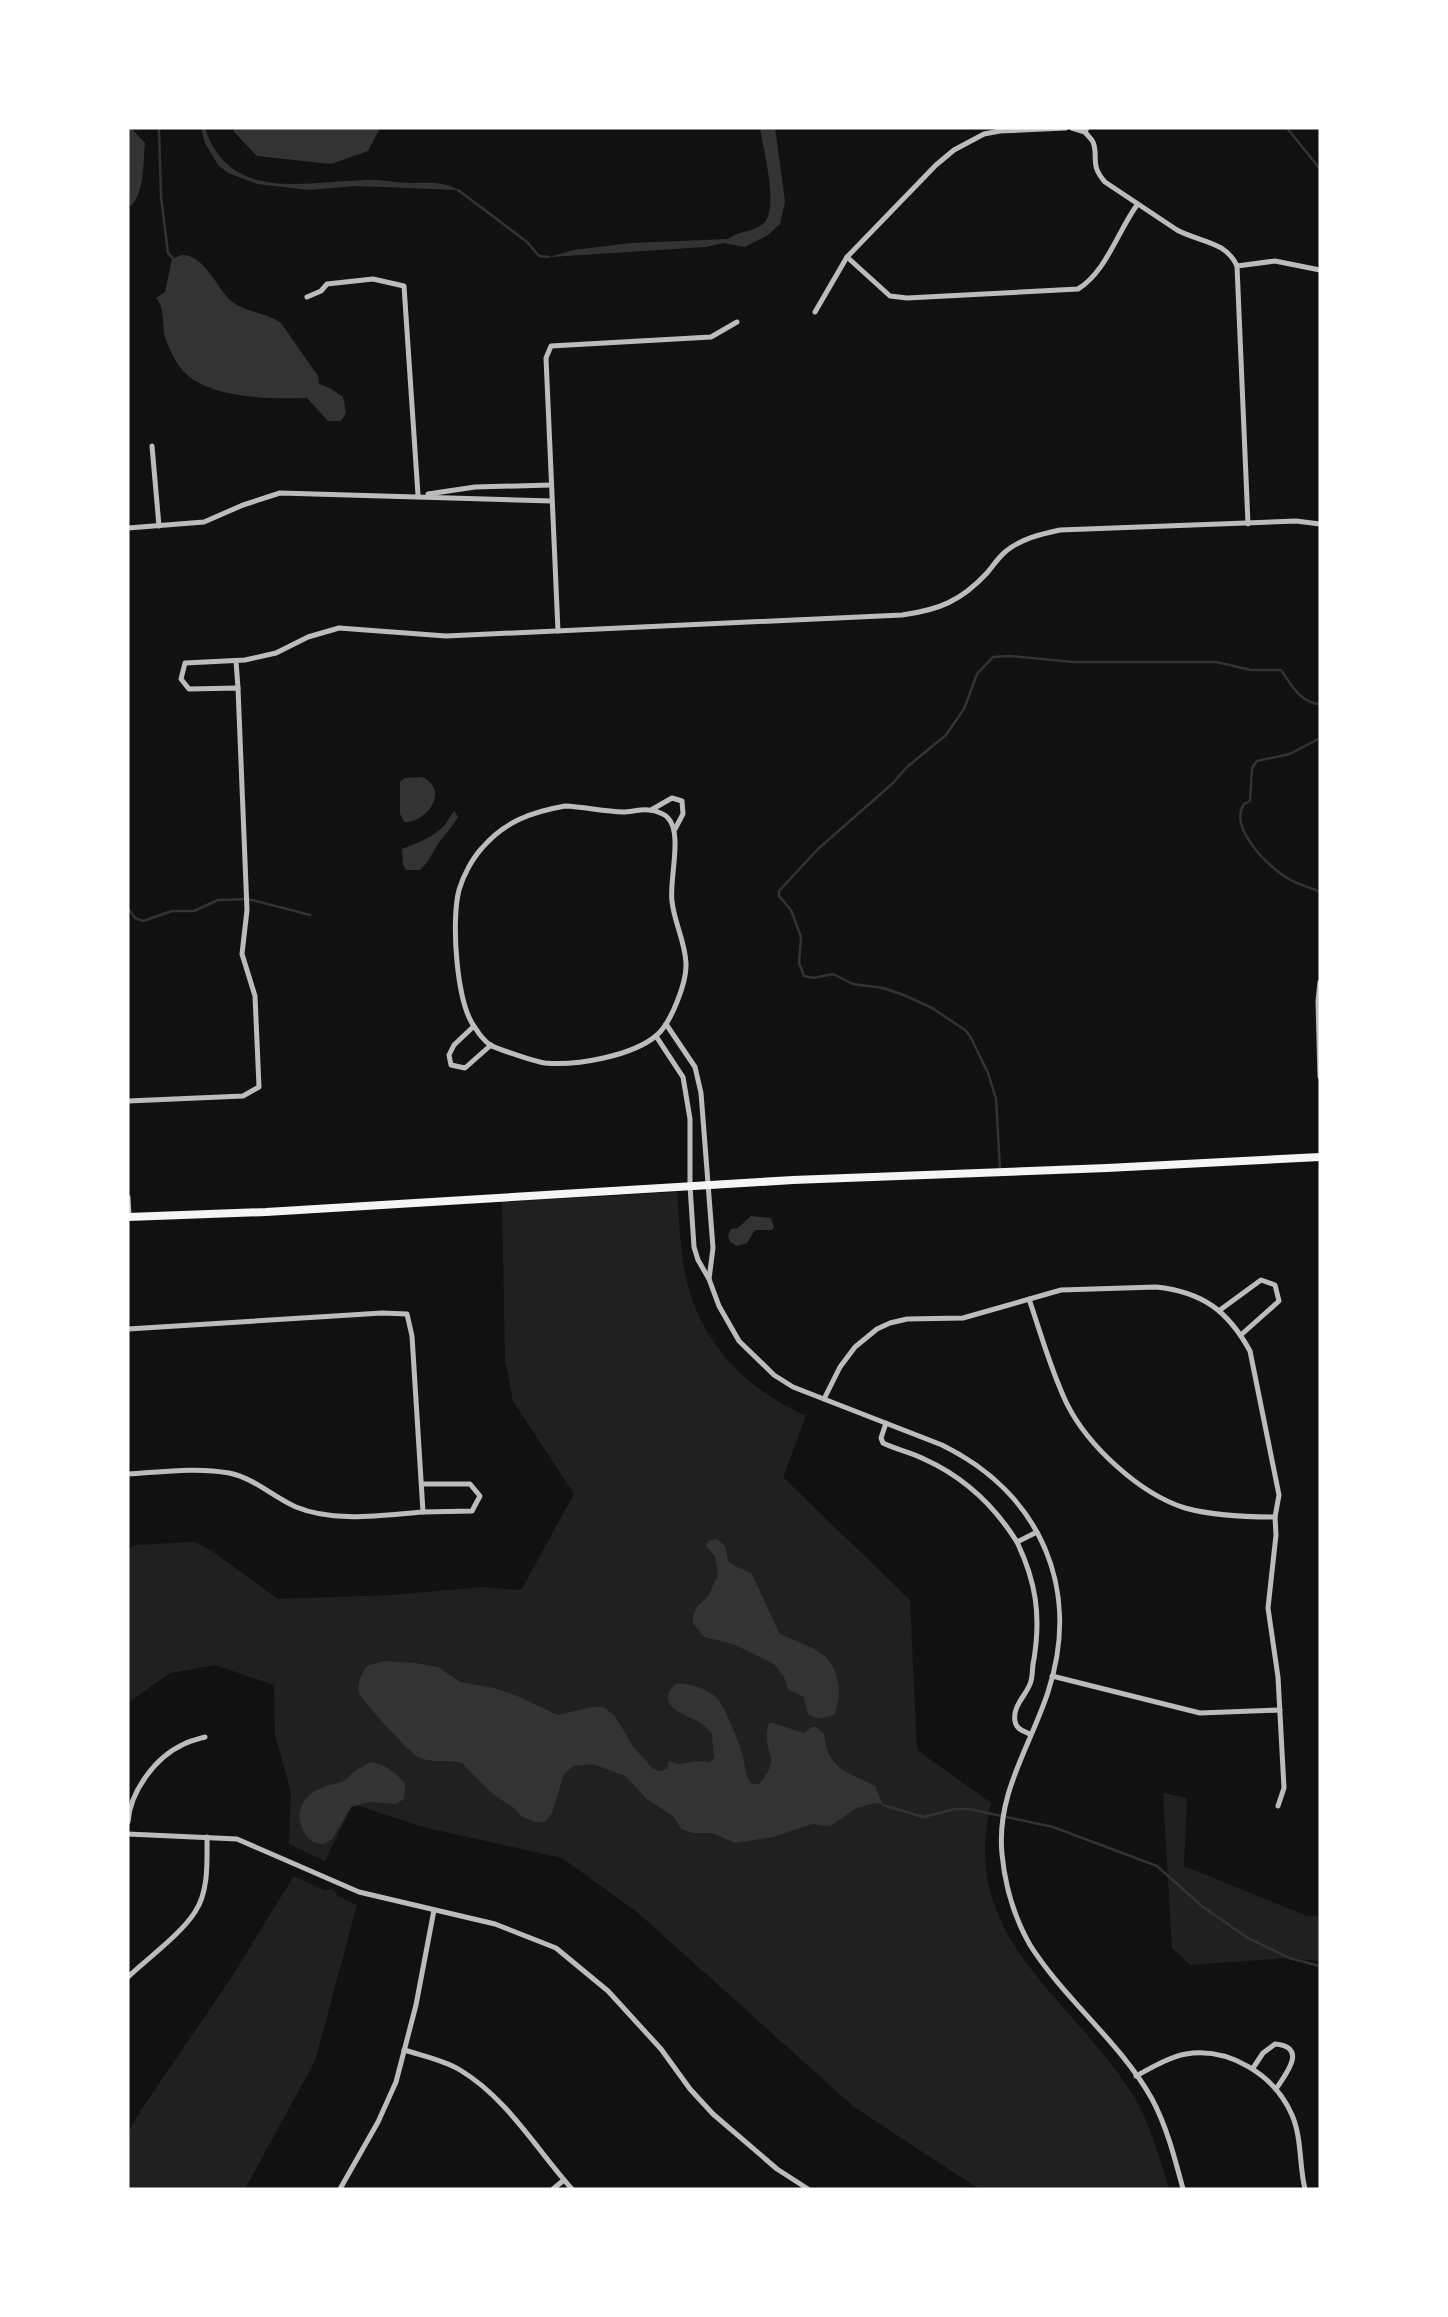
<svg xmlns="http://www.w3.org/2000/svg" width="1448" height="2317" viewBox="0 0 1448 2317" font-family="'Asap Condensed',sans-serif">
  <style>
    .green { fill: #202020 }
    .water { fill: #333 }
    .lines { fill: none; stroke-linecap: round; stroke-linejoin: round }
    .stream { stroke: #333; stroke-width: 2.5 }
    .minor { stroke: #bcbcbc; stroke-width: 5 }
    .secondary { stroke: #f5f5f5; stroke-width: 8 }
  </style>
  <rect width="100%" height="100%" fill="#111"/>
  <!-- green -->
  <g class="green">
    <path d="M677,1192C679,1219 680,1247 685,1273C698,1340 745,1389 806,1416L783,1477L910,1600L917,1750L991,1803C959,1935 1064,1992 1127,2086C1149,2118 1158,2153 1169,2189H979L854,2107L637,1912L562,1858L423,1827L353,1804L325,1861L289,1844L291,1792L275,1735L274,1685L215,1665L170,1673L128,1703V1548L135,1545L194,1542L212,1551L278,1599L391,1595L483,1587L521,1590L574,1494L513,1401L505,1360L502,1202Z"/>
    <polygon points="1163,1793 1187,1798 1184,1866 1307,1916 1320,1916 1320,1961 1285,1958 1190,1965 1172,1948"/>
    <polygon points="294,1876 324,1890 333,1889 338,1896 357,1905 315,2061 245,2189 128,2189 128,2132 141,2110 229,1981"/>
  </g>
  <!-- water -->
  <g class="water">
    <path d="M201,128H205C229,202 303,182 363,180C379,179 395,183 411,183C427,183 444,181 458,190L357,186L309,190L257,184L228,173L218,165L205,143Z"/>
    <polygon points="234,128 380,128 368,151 331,164 257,156 234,132"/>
    <path d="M760,128H775L785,201L780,224L768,235L745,247L723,243L706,247L549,257L574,250L631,243L728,239C738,231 753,232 763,224C780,209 763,150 760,128Z"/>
    <path d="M132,129L145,143C143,162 145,191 131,206L128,204V130Z"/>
    <path d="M182,255C204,255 216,286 230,300C243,312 266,312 281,323L318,376L319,384L330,388L343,397L346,413L341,421H328L307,398C271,399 212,399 185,373C177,365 170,351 166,340C161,326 166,309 156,298L165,292L172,259Z"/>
    <path d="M422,777C452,791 424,824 404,822L400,814V782L405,778Z"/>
    <path d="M454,811L458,817C453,826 446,833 440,841C433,851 429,862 420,870H406L403,865L402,849C417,843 432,838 444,826C448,821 450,816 454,811Z"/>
    <polygon points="751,1216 771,1218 774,1227 772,1230 755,1230 747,1243 737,1246 730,1242 728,1235 731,1229 738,1228"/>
    <path d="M717,1539L725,1546L728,1561L731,1564L752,1574L779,1633C804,1647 833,1648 838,1683C840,1692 838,1706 834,1715C824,1718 816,1720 808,1714L804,1697L788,1689L784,1677L774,1664L733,1644L704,1637L693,1623V1616L696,1608L708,1596L718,1575L715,1556L706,1546L708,1541Z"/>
    <path d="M384,1661L415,1663L438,1667L460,1682L494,1688L515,1695L558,1715L591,1707H603L614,1715L633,1746L653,1769L659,1771L667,1769L669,1761L679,1764L697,1761L710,1762L714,1758L712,1734C708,1729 704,1725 699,1722C685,1714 654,1707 675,1684C689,1683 705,1688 716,1697C724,1704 739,1742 742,1753C746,1764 743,1775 752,1784H759C785,1755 759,1752 769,1723H774L803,1733L812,1727H816L824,1734C828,1771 847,1771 875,1786L883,1805L875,1803L857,1808L830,1826L812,1824L773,1837L735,1843L712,1833H692L681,1829L673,1816L648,1800L625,1776L593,1764L574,1766L564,1774L552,1813L545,1822H535L521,1816L514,1808L494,1795L462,1763C447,1759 432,1764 418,1757C410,1753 360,1699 359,1692C357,1683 362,1673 367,1666Z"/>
    <path d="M371,1762C386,1764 395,1773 405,1783L404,1799L396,1804L369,1802L351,1807L332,1839L324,1844C314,1845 307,1839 303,1830C294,1810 304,1794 324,1787C331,1784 339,1784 345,1780C348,1778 350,1775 353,1773C357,1769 365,1765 371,1762Z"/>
  </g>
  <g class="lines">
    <!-- stream -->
    <g class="stream">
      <polyline points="159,128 161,197 168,253 173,258"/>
      <polyline points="1287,128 1320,169"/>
      <polyline points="458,190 527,242 539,256 549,257"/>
      <path d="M1320,738L1290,754L1257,761L1252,768L1250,801L1244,804C1228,828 1269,868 1289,879C1299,885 1310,887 1320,892"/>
      <polyline points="128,908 135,918 143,921 172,911 194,911 218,900 248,899 310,915"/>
      <path d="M1000,1169L996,1099L988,1073L970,1036L965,1030L932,1008L904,995L883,988L853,984L833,974L814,978L804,976L799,963L801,937L791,910L779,896V891L818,849L892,784L907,767L946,735L964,709L977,674L993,657L1010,656L1073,662H1216L1251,670H1281C1291,684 1300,703 1320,704"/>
      <polyline points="883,1805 923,1817 955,1809 969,1809 1053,1827 1157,1866 1203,1907 1248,1938 1289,1958 1320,1966"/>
    </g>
    <!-- minor -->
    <g class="minor">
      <polyline points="1072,128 1085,132"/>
      <path d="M1087,128L1085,132C1087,135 1091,138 1093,142C1099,157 1089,164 1105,182L1177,230C1199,242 1226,241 1237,266L1248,524"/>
      <path d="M847,257L890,296L907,298L1078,289C1106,272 1118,231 1137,205"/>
      <polyline points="1237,266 1275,261 1320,270"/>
      <polyline points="307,297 321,291 327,284 373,279 404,286 418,495"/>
      <polyline points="815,312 847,257 936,165 954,150 984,134 1000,131 1066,128"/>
      <polyline points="152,446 159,526"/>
      <polyline points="428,494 475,487 551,485"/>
      <polyline points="128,528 204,522 243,505 280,493 552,501"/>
      <polyline points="558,631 546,358 551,346 711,337 737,322"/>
      <polyline points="236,661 238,688"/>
      <path d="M565,806C584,807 603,811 623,812C631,812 640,809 649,810C654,810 665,814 668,818C683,833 669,880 672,901C674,922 685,941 686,963C687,982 671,1023 657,1035C633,1056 576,1066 545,1063C537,1062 497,1049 490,1045C485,1041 479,1034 476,1029C456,1005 451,920 459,890C463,876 472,859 482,848C504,822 531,812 565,806Z"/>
      <polyline points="651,810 672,798 682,801 683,814 675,829"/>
      <polyline points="1320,982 1318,1001 1320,1077"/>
      <polyline points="666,1024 695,1067 701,1093 713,1248 709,1279"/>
      <polyline points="473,1027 454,1045 449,1055 451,1065 465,1068 491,1045"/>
      <path d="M656,1036L683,1077L690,1119V1186L694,1247L698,1260L709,1279L719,1306L739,1341L774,1375L793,1387L942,1445C1040,1493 1082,1588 1048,1692C1030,1747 996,1794 1002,1854C1005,1886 1014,1917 1030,1945C1065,2000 1120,2042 1152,2099C1167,2127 1175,2159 1183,2189"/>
      <path d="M128,1101L243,1096L259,1087L255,996L242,954L247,910L238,688L189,689L181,679L185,663L245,660L276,653L308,637L339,628L446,636L902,615C939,610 961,601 987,573C993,566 998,558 1005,552C1020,539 1041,534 1060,530L1296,521L1320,524"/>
      <polyline points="128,1197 129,1216"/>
      <path d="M1029,1299C1041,1334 1051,1371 1067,1404C1088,1446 1140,1494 1185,1508C1214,1516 1245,1517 1275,1517"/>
      <polyline points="1220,1310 1261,1280 1275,1285 1279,1301 1242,1334"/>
      <path d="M128,1329L382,1313L407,1314L412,1336L423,1512C382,1515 335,1523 296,1507C273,1497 254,1478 229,1473C197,1467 161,1472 128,1474"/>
      <path d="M824,1399L840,1367L855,1347L877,1329L890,1323L907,1319L963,1318L1061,1290L1156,1287C1203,1292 1228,1311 1250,1351L1279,1495L1275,1517L1276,1535L1268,1608L1278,1677L1284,1788L1278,1806"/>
      <path d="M886,1423L881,1438L883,1443C897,1450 911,1452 924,1459C964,1477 994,1505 1017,1542L1037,1532"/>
      <polyline points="422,1484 470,1484 480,1496 472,1511 423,1512"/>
      <path d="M1017,1542C1036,1582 1041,1615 1034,1659C1032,1666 1033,1674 1031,1681C1028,1694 1012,1705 1015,1721C1016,1729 1023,1731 1030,1734"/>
      <polyline points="1052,1676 1200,1713 1280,1710"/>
      <path d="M128,1822C130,1792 155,1757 184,1744C190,1741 198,1739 205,1737"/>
      <polyline points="128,1834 237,1839 359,1892 495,1924 556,1948 608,1991 661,2049 690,2089 713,2114 777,2169 808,2189"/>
      <path d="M128,1977C147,1959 181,1934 195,1912C209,1891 207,1861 207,1837"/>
      <path d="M404,2050C423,2056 444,2060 460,2070C507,2098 537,2150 572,2189"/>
      <path d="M1253,2068L1263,2053L1275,2044C1309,2047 1285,2075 1276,2089"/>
      <path d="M1136,2076C1151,2068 1169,2057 1186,2054C1229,2047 1275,2075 1292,2115C1302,2138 1299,2165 1305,2189"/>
      <polyline points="340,2189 378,2122 396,2082 416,2005 434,1910"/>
      <polyline points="553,2189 564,2180"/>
    </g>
    <!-- secondary -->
    <polyline class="secondary" points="128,1217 266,1212 793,1180 1107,1168 1320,1157"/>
  </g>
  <!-- border -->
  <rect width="1448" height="2317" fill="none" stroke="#ffffff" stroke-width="259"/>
</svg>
